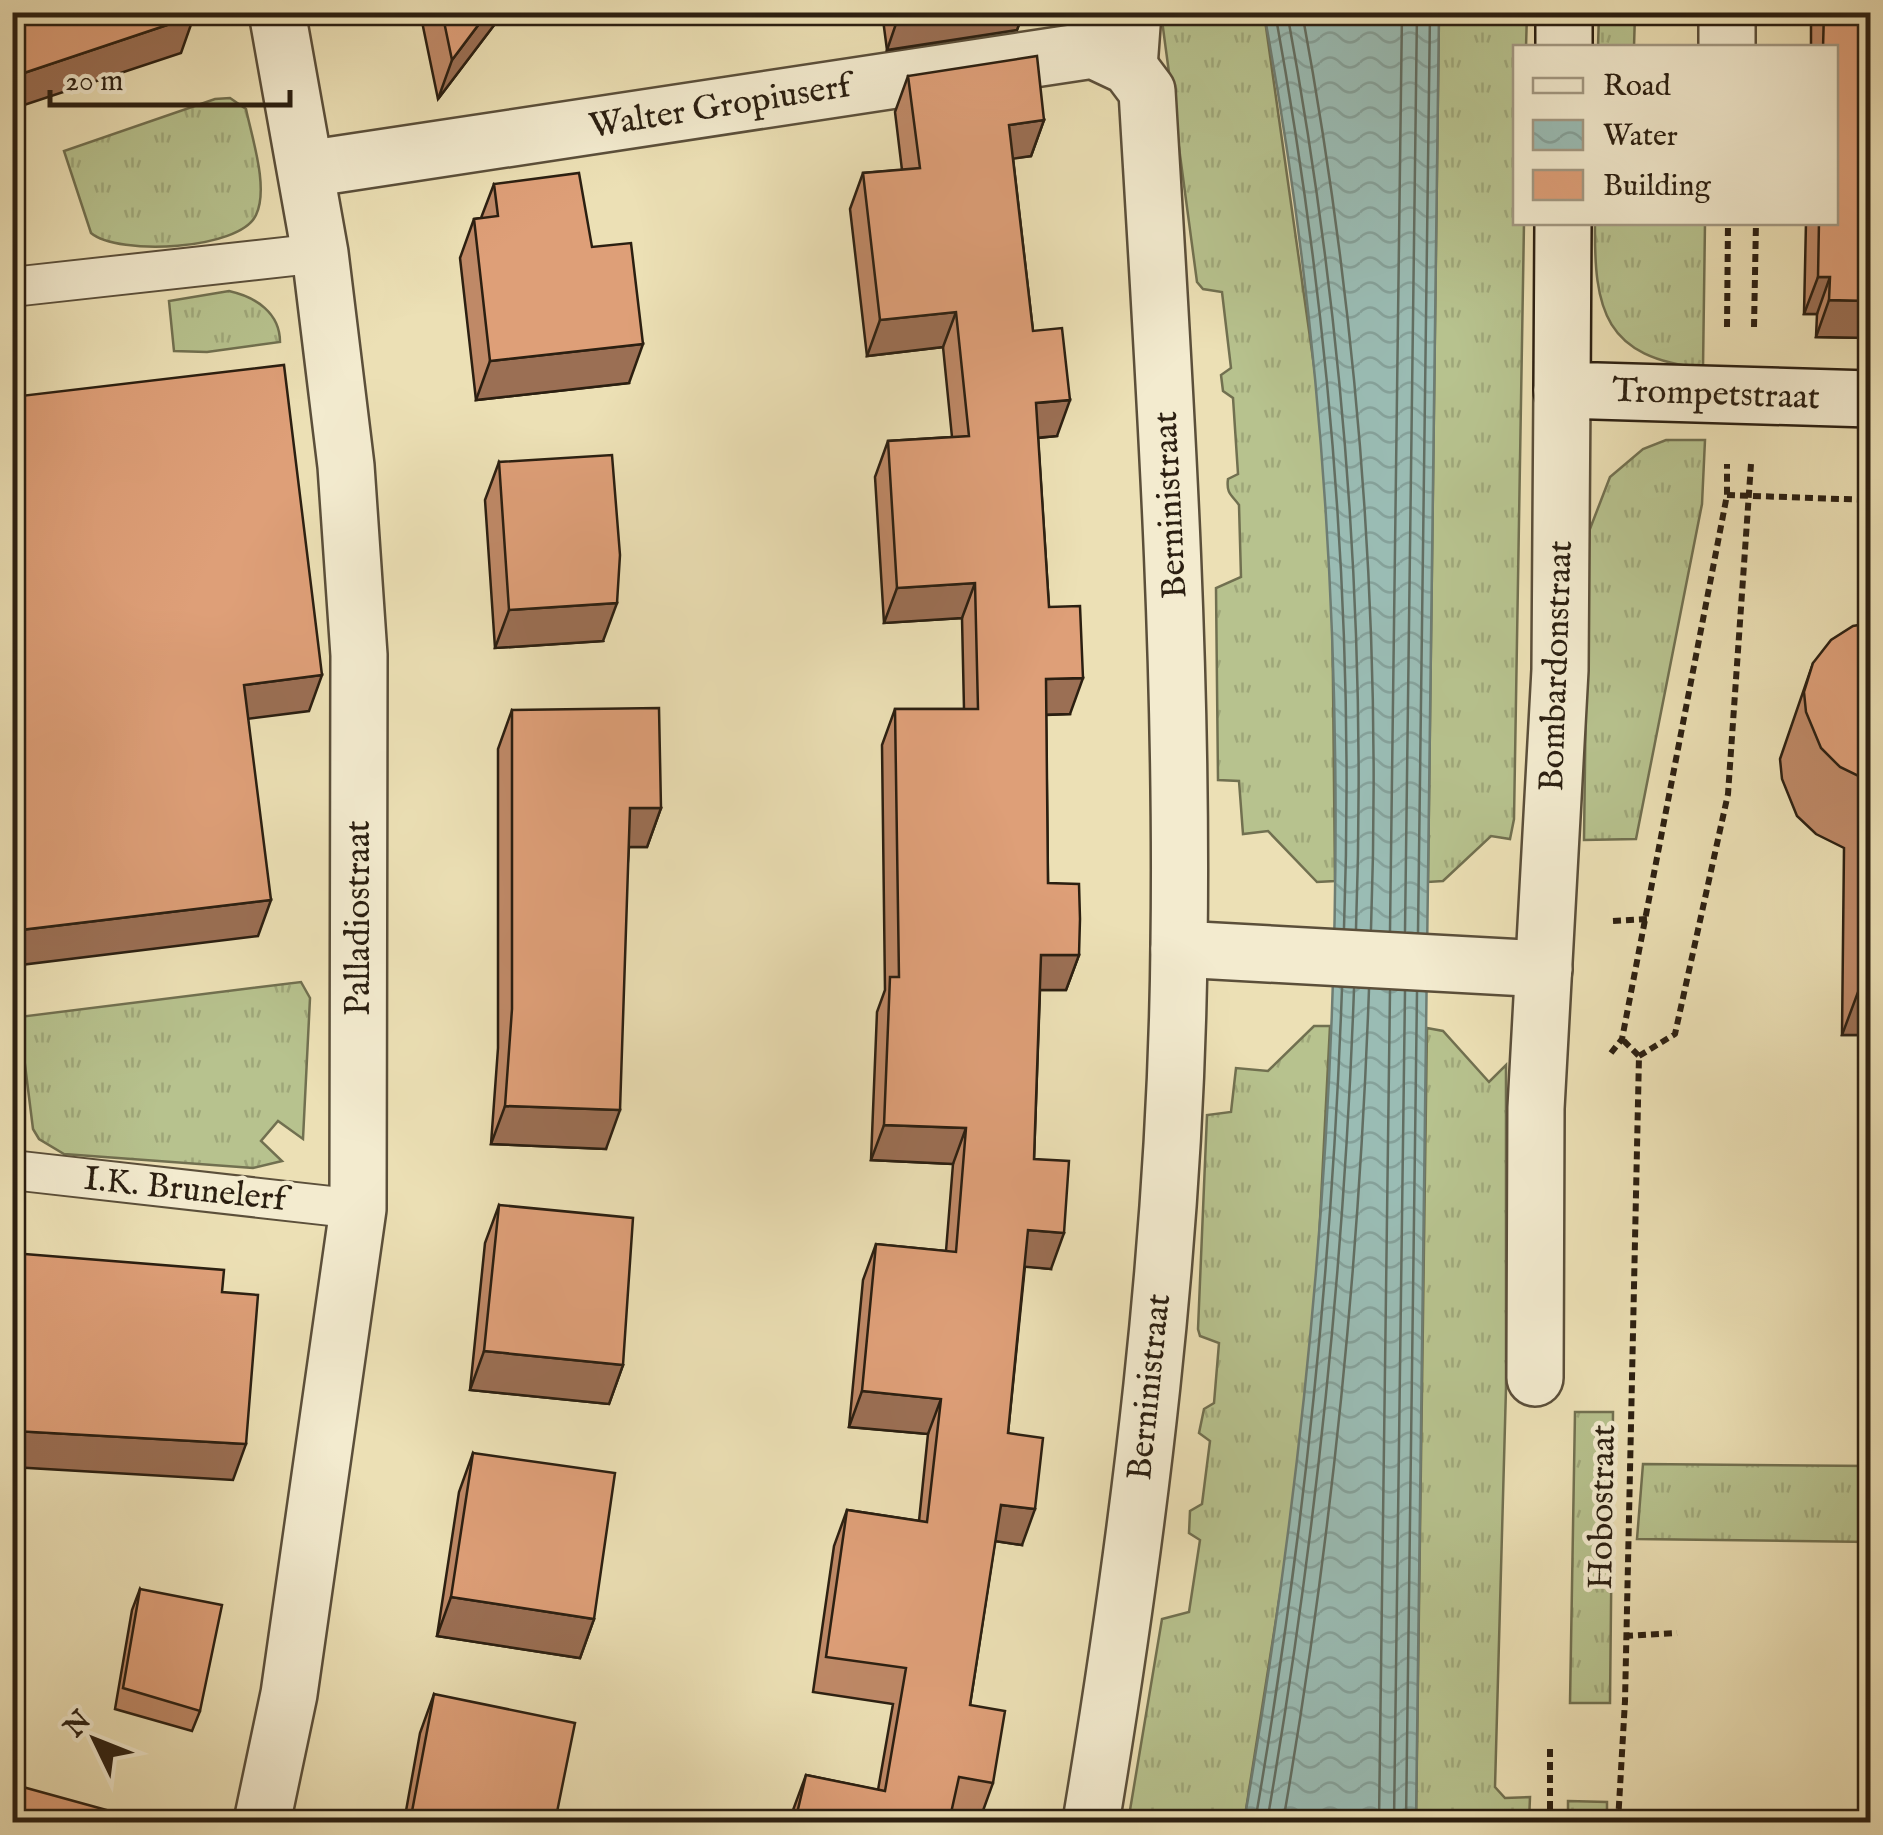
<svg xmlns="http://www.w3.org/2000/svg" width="1883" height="1835" viewBox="0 0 1883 1835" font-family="'IM FELL English',serif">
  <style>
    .grass { fill: url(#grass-tufts); stroke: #717050; stroke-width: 2.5 }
    .water { fill: url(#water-waves); stroke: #6e7d73; stroke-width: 2.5 }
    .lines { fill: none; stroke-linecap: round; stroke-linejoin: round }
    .shore { stroke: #626e62; stroke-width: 2.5 }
    .lane-casing { stroke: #5b4f3a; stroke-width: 42 }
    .street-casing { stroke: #5b4f3a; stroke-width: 60 }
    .secondary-casing { stroke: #2b1f11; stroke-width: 60 }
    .path { stroke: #2b1f11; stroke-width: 6; stroke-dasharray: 8 5; stroke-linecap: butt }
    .lane { stroke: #f3ebcf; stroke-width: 38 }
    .street { stroke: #f3ebcf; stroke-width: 55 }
    .secondary { stroke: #f3ebcf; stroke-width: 55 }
    .wall { fill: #bf8967; stroke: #2b1f11; stroke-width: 2.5 }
    .shaded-wall { fill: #9b6f54; stroke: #2b1f11; stroke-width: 2.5 }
    .building { fill: #de9f78; stroke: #2b1f11; stroke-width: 2.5 }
    .labels { text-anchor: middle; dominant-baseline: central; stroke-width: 9; stroke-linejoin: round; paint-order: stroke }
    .street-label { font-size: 35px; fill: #2b1f11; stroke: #f3ebcf }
  </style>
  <defs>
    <pattern id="grass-tufts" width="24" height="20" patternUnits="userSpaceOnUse" patternTransform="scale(2.5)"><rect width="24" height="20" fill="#b7c28e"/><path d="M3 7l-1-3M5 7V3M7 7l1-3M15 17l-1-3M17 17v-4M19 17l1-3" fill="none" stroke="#9ea679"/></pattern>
    <pattern id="water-waves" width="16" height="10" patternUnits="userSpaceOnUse" patternTransform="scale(2.5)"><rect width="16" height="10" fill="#9abcb4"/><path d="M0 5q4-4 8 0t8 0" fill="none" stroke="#85a19a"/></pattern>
  </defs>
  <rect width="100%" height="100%" fill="#ece0b5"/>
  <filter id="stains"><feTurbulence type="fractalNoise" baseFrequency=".002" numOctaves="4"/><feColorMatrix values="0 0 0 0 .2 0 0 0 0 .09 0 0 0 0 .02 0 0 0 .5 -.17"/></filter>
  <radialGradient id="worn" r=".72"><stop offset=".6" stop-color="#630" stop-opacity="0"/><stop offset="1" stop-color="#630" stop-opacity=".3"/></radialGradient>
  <!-- grass -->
  <g class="grass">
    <path d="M1161,13H1264L1320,408L1332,585L1335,881L1317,882L1268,831L1243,834L1239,781L1218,780L1216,588L1241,577L1239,505C1232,495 1226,494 1228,479L1238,474L1233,398L1223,391L1221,375L1231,368L1222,292L1203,289L1197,282Z"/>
    <polygon points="1439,13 1527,13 1526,47 1516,48 1516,222 1524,223 1514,819 1510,839 1491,836 1443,881 1428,882"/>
    <polygon points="1599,13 1635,13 1634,47 1598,47"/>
    <path d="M230,98L246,109C252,138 269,188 256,215C240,250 118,256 91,233L64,151L215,99Z"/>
    <path d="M1595,223H1705L1703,368C1604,358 1594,310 1595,223Z"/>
    <path d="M229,291C256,297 280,313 280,342L207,352L174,351L169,301Z"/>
    <polygon points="1666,440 1705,440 1702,504 1636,839 1584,840 1588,534 1610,477 1643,449"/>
    <polygon points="301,982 310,998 303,1139 278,1121 261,1141 282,1161 253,1168 64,1154 39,1139 33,1129 19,1017"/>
    <polygon points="1314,1026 1330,1026 1316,1298 1297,1487 1244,1822 1128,1822 1162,1619 1189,1612 1200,1540 1189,1533 1190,1511 1202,1504 1210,1441 1199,1433 1204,1409 1214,1403 1219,1343 1200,1336 1198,1329 1207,1115 1231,1112 1236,1068 1268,1071"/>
    <polygon points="1427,1028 1443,1031 1489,1082 1506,1065 1506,1388 1495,1787 1505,1798 1530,1797 1529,1822 1416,1822"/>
    <polygon points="1575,1412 1613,1412 1610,1703 1570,1703"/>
    <polygon points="1643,1464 1870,1466 1870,1542 1637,1539"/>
    <polygon points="1568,1801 1607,1802 1607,1822 1568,1822"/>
  </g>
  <!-- water -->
  <path class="water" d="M1264,13H1439L1416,1822H1244C1348,1226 1375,610 1264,13Z"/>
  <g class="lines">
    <!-- shore -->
    <g class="shore">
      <path d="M1275,12C1330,313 1355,622 1344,928"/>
      <path d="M1287,12C1343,314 1367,623 1356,929"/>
      <path d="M1302,12C1358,314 1382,623 1371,929"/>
      <polyline points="1390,931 1402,12"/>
      <polyline points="1405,931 1417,12"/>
      <polyline points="1418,932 1430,12"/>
      <path d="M1255,1822C1303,1545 1332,1269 1342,988"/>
      <path d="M1267,1822C1315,1545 1344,1270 1354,989"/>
      <path d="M1283,1822C1331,1546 1359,1270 1369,989"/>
      <polyline points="1379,1822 1390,991"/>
      <polyline points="1394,1822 1405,991"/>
      <polyline points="1406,1822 1417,992"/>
    </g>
    <defs>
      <g id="lane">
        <polyline points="12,287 320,253"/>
        <polyline points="12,1170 358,1209"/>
      </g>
      <g id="street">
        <polyline points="1727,12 1727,48"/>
        <polyline points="1129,67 1133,12"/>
        <path d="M307,169L1093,50L1129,67L1147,91C1164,377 1183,659 1179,946C1176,1240 1139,1533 1091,1822"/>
        <polyline points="1179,949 1544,969"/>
        <polyline points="1535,1378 1536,1108 1560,670 1562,390"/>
        <polyline points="262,1822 289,1694 358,1209 359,655 346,466 320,253 277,12"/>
      </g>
      <g id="secondary">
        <polyline points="1564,48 1564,12"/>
        <polyline points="1563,222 1562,390 1870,399"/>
      </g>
    </defs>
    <!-- lane casing -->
    <use href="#lane" class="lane-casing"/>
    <!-- street casing -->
    <use href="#street" class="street-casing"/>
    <!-- secondary casing -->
    <use href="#secondary" class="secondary-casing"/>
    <!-- path -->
    <g class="path">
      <polyline points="1727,327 1728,222"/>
      <polyline points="1754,327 1756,222"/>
      <polyline points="1727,495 1870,500"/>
      <polyline points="1613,921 1647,919"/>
      <polyline points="1611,1053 1622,1039 1727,495 1727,464"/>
      <polyline points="1639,1056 1675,1034 1728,794 1751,464"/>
      <polyline points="1625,1636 1677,1633"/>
      <polyline points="1550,1822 1550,1744"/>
      <polyline points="1618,1822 1625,1701 1639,1056 1622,1039"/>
    </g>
    <!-- lane -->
    <use href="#lane" class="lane"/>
    <!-- street -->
    <use href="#street" class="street"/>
    <!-- secondary -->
    <use href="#secondary" class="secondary"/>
  </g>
  <!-- wall -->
  <g class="wall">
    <polygon points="420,12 504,12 438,99"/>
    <polygon points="882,12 1046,12 1022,16 1017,30 887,50"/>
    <polygon points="1811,12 1870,12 1870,338 1816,337 1817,314 1804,314 1806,222 1836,222 1836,48 1811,48"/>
    <polygon points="908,76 1044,120 1031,156 1013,158 1033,331 1057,436 1038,438 1049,607 1070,714 1046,715 1048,883 1079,955 1066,990 1040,990 1034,1159 1051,1269 1025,1266 1008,1433 1022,1545 995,1541 970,1705 993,1783 980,1819 951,1814 949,1822 790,1822 793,1810 806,1775 878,1790 893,1704 813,1692 834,1546 847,1510 919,1521 928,1434 849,1427 863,1280 876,1244 946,1251 953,1164 871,1160 877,1012 885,990 882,745 895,709 964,709 962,618 884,623 875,477 888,441 952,437 943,347 867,356 850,209 863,173 902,170 895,112"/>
    <polygon points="494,184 592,247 629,383 476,400 460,258 474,219 481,218"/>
    <polygon points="499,462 603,641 495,648 485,500"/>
    <polygon points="1870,623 1870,1035 1842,1035 1844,848 1816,834 1797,816 1782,779 1780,759 1813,663"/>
    <polygon points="512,710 661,808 647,847 629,847 606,1149 491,1144 498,1048 498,749"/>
    <polygon points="499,1205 623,1365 609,1404 470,1390 485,1243"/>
    <polygon points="473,1453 594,1619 580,1658 437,1636 459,1492"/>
    <polygon points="140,1589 200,1711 192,1731 115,1709 132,1610"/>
    <polygon points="434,1694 555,1822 404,1822 420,1733"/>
  </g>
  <!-- shaded-wall -->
  <g class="shaded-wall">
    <polygon points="488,12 504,12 438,99 452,60"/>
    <polygon points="900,12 1046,12 1022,16 1017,30 887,50"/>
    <polygon points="194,16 181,53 12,109 12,77"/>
    <polygon points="1044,120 1031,156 997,161 1009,125"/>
    <polygon points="1818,277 1830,277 1817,314 1804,314"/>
    <polygon points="1829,300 1870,301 1870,338 1816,337"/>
    <polygon points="956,312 943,347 867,356 880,320"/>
    <polygon points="643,344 629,383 476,400 490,361"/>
    <polygon points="1070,400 1057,436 1023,439 1036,403"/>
    <polygon points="975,583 962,618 884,623 897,588"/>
    <polygon points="617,603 603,641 495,648 509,610"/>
    <polygon points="322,675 309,711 231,721 244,685"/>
    <polygon points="1083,678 1070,714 1033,715 1046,679"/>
    <polygon points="630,808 661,808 647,847 616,847"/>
    <polygon points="271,900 258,936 12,966 12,931"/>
    <polygon points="1041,955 1079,955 1066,990 1028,990"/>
    <polygon points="1867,968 1870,968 1870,1035 1842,1035"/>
    <polygon points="505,1106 620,1110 606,1149 491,1144"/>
    <polygon points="884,1125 966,1128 953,1164 871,1160"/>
    <polygon points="1028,1230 1064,1233 1051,1269 1015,1266"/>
    <polygon points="484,1351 623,1365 609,1404 470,1390"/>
    <polygon points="862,1391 941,1399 928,1434 849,1427"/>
    <polygon points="15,1431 246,1444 233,1480 12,1467"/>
    <polygon points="1001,1505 1035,1509 1022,1545 988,1540"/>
    <polygon points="451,1597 594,1619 580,1658 437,1636"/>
  </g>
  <!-- building -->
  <g class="building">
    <polygon points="12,12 193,12 194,16 12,77"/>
    <polygon points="442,12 488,12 452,60"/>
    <polygon points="1824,12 1870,12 1870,301 1829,300 1830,277 1818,277 1819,222 1836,222 1836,48 1823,48"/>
    <polygon points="1037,56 1044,120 1009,125 1033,331 1062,328 1070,400 1036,403 1049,607 1080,606 1083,678 1046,679 1048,883 1079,884 1080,919 1079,955 1041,955 1034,1159 1069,1161 1064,1233 1028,1230 1018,1331 1008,1433 1043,1438 1035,1509 1001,1505 970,1705 1005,1711 993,1783 959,1777 949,1822 795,1822 806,1775 885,1791 906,1668 826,1657 847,1510 927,1522 941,1399 862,1391 876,1244 956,1252 966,1128 884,1125 890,977 899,977 895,709 978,709 975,583 897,588 888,441 969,436 956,312 880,320 863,173 920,168 908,76"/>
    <polygon points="579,173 592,247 631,243 643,344 490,361 474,219 498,216 494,184"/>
    <polygon points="284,365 322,675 244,685 271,900 12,931 12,397"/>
    <polygon points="612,455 620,555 617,603 509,610 499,462"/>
    <polygon points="1870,623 1870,968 1867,968 1869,781 1840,767 1821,748 1806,712 1804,692 1813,663 1831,640 1853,626"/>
    <polygon points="659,708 661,808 630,808 620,1110 505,1106 512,1009 512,710"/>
    <polygon points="499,1205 633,1218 623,1365 484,1351"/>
    <polygon points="12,1253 224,1270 222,1292 258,1295 246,1444 15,1431 12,1461"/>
    <polygon points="473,1453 615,1473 594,1619 451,1597"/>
    <polygon points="140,1589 222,1605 200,1711 123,1688"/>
    <polygon points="434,1694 575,1723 555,1822 410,1822"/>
    <polygon points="12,1784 150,1822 12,1822"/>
  </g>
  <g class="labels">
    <!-- street labels -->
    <g class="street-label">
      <text transform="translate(720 107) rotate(-9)">Walter Gropiuserf</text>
      <text transform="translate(1716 395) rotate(2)">Trompetstraat</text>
      <text transform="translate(1171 505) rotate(-93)">Berninistraat</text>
      <text transform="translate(1557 666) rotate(-88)">Bombardonstraat</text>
      <text transform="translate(359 918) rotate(-90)">Palladiostraat</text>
      <text transform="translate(185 1190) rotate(6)">I.K. Brunelerf</text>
      <text transform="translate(1150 1387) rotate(-84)">Berninistraat</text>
      <text transform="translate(1603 1507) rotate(-89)">Hobostraat</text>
    </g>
  </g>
  <!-- margin -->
  <rect width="1883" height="1835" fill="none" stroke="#ece0b5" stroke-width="50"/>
  <rect x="15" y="15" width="1853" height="1805" fill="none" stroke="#2b1f11" stroke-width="5"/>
  <rect x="25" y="25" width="1833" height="1785" fill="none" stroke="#2b1f11" stroke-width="2.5"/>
  <!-- legend -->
  <rect x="1513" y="45" width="325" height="180" fill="#f3ebcf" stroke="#a39983" stroke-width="2.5"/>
  <rect x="1533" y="78" width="50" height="15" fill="#f3ebcf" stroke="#a39983" stroke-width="2.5"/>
  <text x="1603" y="95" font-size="30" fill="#2b1f11">Road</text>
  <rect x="1533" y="120" width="50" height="30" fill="url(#water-waves)" stroke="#a39983" stroke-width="2.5"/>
  <text x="1603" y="145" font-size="30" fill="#2b1f11">Water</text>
  <rect x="1533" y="170" width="50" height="30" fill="#de9f78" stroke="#a39983" stroke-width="2.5"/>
  <text x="1603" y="195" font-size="30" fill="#2b1f11">Building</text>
  <!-- north arrow -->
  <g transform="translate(95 1740) rotate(313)" stroke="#f3ebcf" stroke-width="8" paint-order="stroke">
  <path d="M0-8L18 38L0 25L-18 38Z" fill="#2b1f11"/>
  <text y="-15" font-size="28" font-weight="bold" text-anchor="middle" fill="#2b1f11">N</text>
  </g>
  <!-- scale -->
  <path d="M50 90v15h240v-15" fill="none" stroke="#2b1f11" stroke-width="5"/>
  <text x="65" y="90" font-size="30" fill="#2b1f11" stroke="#f3ebcf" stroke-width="8" paint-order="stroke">20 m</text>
  <rect width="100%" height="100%" filter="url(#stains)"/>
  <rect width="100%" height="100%" fill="url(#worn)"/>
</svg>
